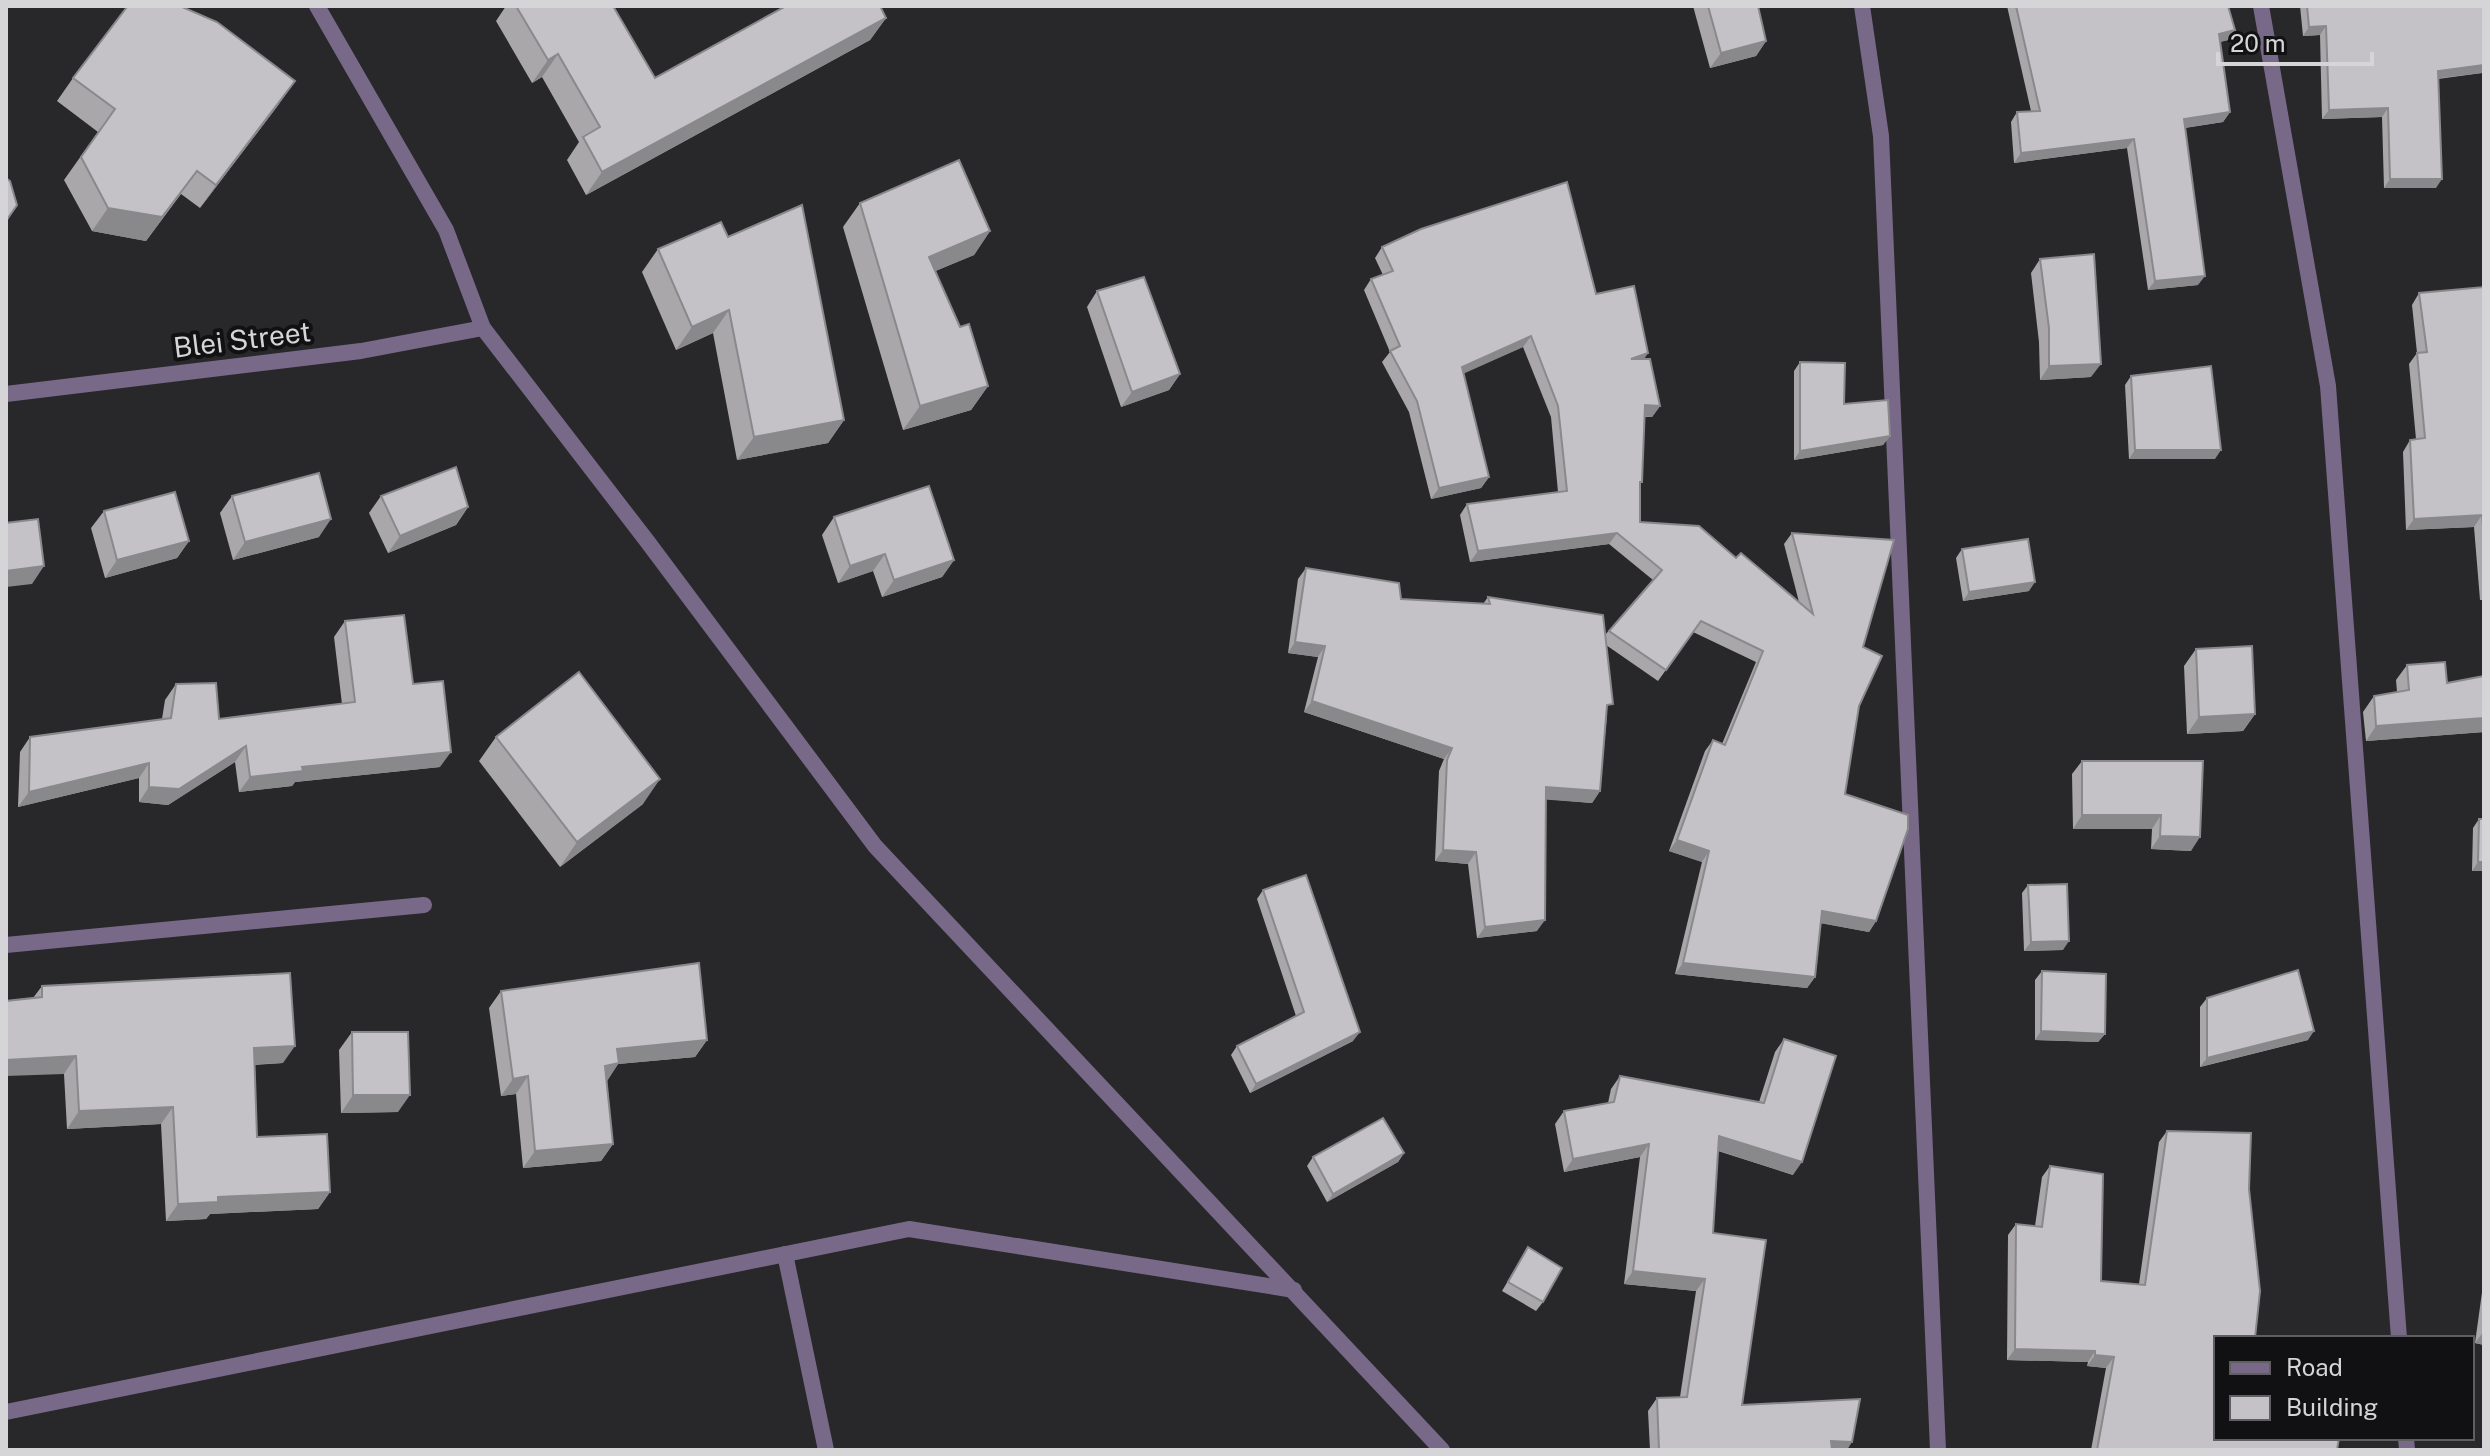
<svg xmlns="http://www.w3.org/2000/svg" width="2490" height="1456" viewBox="0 0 2490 1456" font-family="'Public Sans',sans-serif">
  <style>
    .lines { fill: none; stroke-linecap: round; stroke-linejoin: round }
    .minor { stroke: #786989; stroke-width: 16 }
    .wall { fill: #a9a7aa }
    .shaded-wall { fill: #89888b }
    .building { fill: #c4c2c6; stroke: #89888b; stroke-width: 2 }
    .labels { text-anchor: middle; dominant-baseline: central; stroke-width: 8; stroke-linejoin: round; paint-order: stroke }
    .street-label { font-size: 28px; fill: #d5d4d6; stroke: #111012 }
  </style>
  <rect width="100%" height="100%" fill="#28272a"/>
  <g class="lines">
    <!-- minor -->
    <g class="minor">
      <polyline points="317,6 446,230 483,328 647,541 875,846 1442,1450"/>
      <polyline points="1862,6 1881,136 1938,1450"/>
      <polyline points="2261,6 2328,386 2399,1338"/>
      <polyline points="6,394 361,351 483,328"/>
      <polyline points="6,945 424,905"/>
      <polyline points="785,1254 826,1450"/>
      <polyline points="6,1412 909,1229 1294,1290"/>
      <polyline points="2406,1438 2407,1450"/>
    </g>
  </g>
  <!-- wall -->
  <g class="wall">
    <polygon points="506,6 613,6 655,78 886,18 870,40 586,195 567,160 579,142 542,77 532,83 496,21"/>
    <polygon points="1693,6 1758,6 1766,41 1756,56 1710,68"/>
    <polygon points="2007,6 2228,6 2228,40 2220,42 2230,112 2223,122 2185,128 2198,285 2148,290 2127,148 2014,163 2011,122 2017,112 2031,111"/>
    <polygon points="2300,6 2484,6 2484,70 2482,73 2438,79 2436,188 2384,188 2382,117 2322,119 2320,35 2303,36"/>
    <polygon points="73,78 279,104 200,208 181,194 146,241 92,231 64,180 98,132 57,101"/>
    <polygon points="860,203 990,231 974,255 935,271 988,386 971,410 903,430 843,227"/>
    <polygon points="2484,213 2484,600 2480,600 2474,527 2406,530 2403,452 2410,440 2416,439 2409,364 2417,353 2412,305 2419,293 2483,287 2483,215"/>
    <polygon points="728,237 844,420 828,443 737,460 713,333 676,350 642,272 658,249"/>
    <polygon points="1382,247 1596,294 1644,359 1660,406 1652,417 1645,417 1640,485 1640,522 1736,558 1799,602 1784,544 1792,533 1863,647 1859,706 1845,794 1876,921 1869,932 1821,923 1815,977 1807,988 1675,974 1702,862 1669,851 1705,751 1713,740 1722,744 1756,662 1693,632 1658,681 1606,645 1607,714 1600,791 1592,803 1546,799 1537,931 1477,938 1468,864 1435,861 1439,771 1444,759 1304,712 1318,657 1288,653 1298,579 1306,568 1401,599 1483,604 1488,597 1605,635 1653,580 1609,544 1470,562 1460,515 1467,504 1558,492 1551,417 1523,347 1463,373 1489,477 1481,488 1431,499 1409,412 1382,362 1390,352 1364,290 1371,279 1383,275 1375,258"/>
    <polygon points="2040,259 2091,377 2040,380 2039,342 2031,273"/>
    <polygon points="1097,291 1180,374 1169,390 1121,407 1087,307"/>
    <polygon points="1800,362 1844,404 1890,436 1883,445 1794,460 1794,371"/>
    <polygon points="2131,376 2215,459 2129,459 2125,385"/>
    <polygon points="232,496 319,537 233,560 220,513"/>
    <polygon points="381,496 468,507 456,525 388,553 369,513"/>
    <polygon points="104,511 189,541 177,558 105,578 91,528"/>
    <polygon points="834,517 954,560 942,577 882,597 873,571 838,583 822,535"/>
    <polygon points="1962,549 2029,591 1963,601 1956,558"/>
    <polygon points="345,621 440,767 295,782 292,786 239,792 235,762 168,805 139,802 139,778 18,807 20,752 30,737 162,719 165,700 176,684 219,719 342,704 334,637"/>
    <polygon points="2196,649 2255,714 2243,731 2187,734 2184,666"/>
    <polygon points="2407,665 2447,683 2484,676 2484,732 2366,741 2363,712 2374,696 2397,692 2396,680"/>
    <polygon points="496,737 643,804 560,867 479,761"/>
    <polygon points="2082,761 2203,761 2191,851 2151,849 2152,829 2073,829 2072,774"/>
    <polygon points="2479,819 2484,819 2484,871 2472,871 2473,828"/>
    <polygon points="2028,885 2063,950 2024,951 2022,893"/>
    <polygon points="1263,890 1353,1041 1250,1093 1231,1055 1237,1046 1296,1016 1257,899"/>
    <polygon points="2042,971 2105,1034 2098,1042 2035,1040 2035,980"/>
    <polygon points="42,986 283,1063 254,1065 257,1137 330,1192 318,1209 210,1214 206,1219 166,1221 161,1124 67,1129 64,1074 33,998"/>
    <polygon points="501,991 707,1040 695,1057 618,1064 607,1081 613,1144 601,1161 523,1168 516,1094 501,1096 489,1008"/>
    <polygon points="2207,998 2308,1040 2200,1067 2200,1007"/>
    <polygon points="352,1032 398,1112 341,1113 339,1050"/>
    <polygon points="1784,1039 1793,1175 1718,1151 1713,1233 1742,1405 1847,1450 1650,1450 1648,1411 1657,1398 1680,1397 1696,1291 1624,1284 1640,1157 1564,1172 1555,1124 1564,1111 1608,1103 1611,1089 1620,1076 1759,1102 1775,1052"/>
    <polygon points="2167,1131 2216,1438 2337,1450 2091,1450 2106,1368 2087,1366 2088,1362 2007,1360 2008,1235 2016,1224 2035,1226 2042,1177 2050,1166 2101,1281 2139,1284 2159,1142"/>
    <polygon points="1404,1153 1398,1162 1327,1202 1307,1166 1313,1157"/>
    <polygon points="1528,1247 1543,1302 1536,1311 1502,1291"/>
    <polygon points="2484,1278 2484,1345 2475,1343"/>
  </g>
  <!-- shaded-wall -->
  <g class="shaded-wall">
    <polygon points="886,18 870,40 586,195 602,172"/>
    <polygon points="2326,26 2320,35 2303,36 2309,27"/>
    <polygon points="2235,30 2228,40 2212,44 2219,34"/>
    <polygon points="1766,41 1756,56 1710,68 1721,53"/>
    <polygon points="558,54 542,77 532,83 548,60"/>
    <polygon points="2484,65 2484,70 2482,73 2432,79 2438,71"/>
    <polygon points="295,81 279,104 200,208 216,185"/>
    <polygon points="2388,108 2382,117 2322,119 2329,110"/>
    <polygon points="2230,112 2223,122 2177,129 2184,119"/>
    <polygon points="2134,139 2127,148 2014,163 2021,153"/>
    <polygon points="197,171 146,241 92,231 108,208"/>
    <polygon points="2390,179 2442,179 2436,188 2384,188"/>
    <polygon points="990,231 974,255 912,281 929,257"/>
    <polygon points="2205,276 2198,285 2148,290 2155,281"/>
    <polygon points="729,310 713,333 676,350 692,327"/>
    <polygon points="1531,336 1523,347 1454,378 1462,367"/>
    <polygon points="1648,353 1641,364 1631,359"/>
    <polygon points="2101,364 2091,377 2040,380 2049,366"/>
    <polygon points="1180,374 1169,390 1121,407 1132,392"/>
    <polygon points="988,386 971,410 903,430 920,406"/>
    <polygon points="1645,405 1660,406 1652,417 1638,416"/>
    <polygon points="844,420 828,443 737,460 754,437"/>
    <polygon points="1890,436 1883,445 1794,460 1800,451"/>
    <polygon points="2135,450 2221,450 2215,459 2129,459"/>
    <polygon points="1489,477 1481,488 1431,499 1439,488"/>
    <polygon points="468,507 456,525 388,553 400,536"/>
    <polygon points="2482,515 2474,527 2406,530 2414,519"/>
    <polygon points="331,519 319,537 233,560 245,542"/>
    <polygon points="1617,533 1609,544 1470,562 1478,551"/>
    <polygon points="189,541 177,558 105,578 117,560"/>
    <polygon points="885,554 873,571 838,583 850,566"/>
    <polygon points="954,560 942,577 882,597 894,580"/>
    <polygon points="44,566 32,584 6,587 6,571"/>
    <polygon points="2035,582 2029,591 1963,601 1969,592"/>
    <polygon points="1295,642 1325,646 1318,657 1288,653"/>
    <polygon points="1312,701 1452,748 1444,759 1304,712"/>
    <polygon points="2255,714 2243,731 2187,734 2199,717"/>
    <polygon points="2484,718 2484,732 2366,741 2376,726"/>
    <polygon points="246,746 235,762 168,805 139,802 149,787"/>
    <polygon points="451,752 440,767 295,782 292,786 239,792 250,777 302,767"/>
    <polygon points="149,763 139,778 18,807 29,792"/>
    <polygon points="660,779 643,804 560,867 577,842"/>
    <polygon points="1546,787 1600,791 1592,803 1538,799"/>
    <polygon points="2082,815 2161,815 2152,829 2073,829"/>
    <polygon points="2160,836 2200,837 2191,851 2151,849"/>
    <polygon points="1677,840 1709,851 1702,862 1669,851"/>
    <polygon points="1443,850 1476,852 1468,864 1435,861"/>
    <polygon points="2478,862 2484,862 2484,871 2472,871"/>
    <polygon points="1822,911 1876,921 1869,932 1814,922"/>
    <polygon points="1545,920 1537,931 1477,938 1485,927"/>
    <polygon points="2069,941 2063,950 2024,951 2031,942"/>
    <polygon points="1683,963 1815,977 1807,988 1675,974"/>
    <polygon points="2041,1031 2105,1034 2098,1042 2035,1040"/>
    <polygon points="2314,1031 2308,1040 2200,1067 2207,1058"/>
    <polygon points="1360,1032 1353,1041 1250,1093 1256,1084"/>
    <polygon points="707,1040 695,1057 618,1064 607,1081 593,1083 617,1049"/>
    <polygon points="295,1046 283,1063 242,1065 254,1048"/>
    <polygon points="76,1056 64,1074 6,1076 6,1060"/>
    <polygon points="528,1076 516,1094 501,1096 513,1079"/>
    <polygon points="353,1095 410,1095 398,1112 341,1113"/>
    <polygon points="173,1107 161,1124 67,1129 79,1111"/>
    <polygon points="1719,1136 1802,1162 1793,1175 1710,1148"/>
    <polygon points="613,1144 601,1161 523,1168 535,1151"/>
    <polygon points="1649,1144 1640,1157 1564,1172 1573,1159"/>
    <polygon points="1404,1153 1398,1162 1327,1202 1333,1194"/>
    <polygon points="330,1192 318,1209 210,1214 206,1219 166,1221 178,1204 218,1197"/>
    <polygon points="1633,1271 1705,1279 1696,1291 1624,1284"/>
    <polygon points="2484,1331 2484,1345 2475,1343"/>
    <polygon points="2015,1349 2095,1351 2088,1362 2007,1360"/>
    <polygon points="2095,1355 2114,1357 2106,1368 2087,1366"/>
    <polygon points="1831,1441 1852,1442 1847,1450 1825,1450"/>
  </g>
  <!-- building -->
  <g class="building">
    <polygon points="135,6 180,6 217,22 295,81 216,185 197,171 162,217 108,208 81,157 115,109 73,78 127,7"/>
    <polygon points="516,6 613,6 655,78 786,6 880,6 886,18 602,172 583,137 600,127 558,54 548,60"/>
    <polygon points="1708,6 1758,6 1766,41 1721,53"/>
    <polygon points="2016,6 2228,6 2235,30 2219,34 2230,112 2184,119 2205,276 2155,281 2134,139 2021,153 2017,112 2040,111"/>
    <polygon points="2307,6 2484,6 2484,65 2438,71 2442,179 2390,179 2388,108 2329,110 2326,26 2309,27"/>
    <polygon points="959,160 990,231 929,257 960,327 969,324 988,386 920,406 860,203"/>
    <polygon points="6,178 10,181 17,205 6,221"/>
    <polygon points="1567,182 1596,294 1634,286 1648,353 1631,359 1650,359 1660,406 1645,405 1642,482 1640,482 1640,522 1699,526 1736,558 1741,553 1813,614 1792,533 1894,540 1863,647 1882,656 1859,706 1845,794 1908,815 1908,829 1876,921 1822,911 1815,977 1683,963 1709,851 1677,840 1713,740 1725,745 1763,651 1701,621 1666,670 1609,631 1662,570 1617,533 1478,551 1467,504 1567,491 1558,406 1531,336 1462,367 1489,477 1439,488 1417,401 1390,351 1400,346 1371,279 1393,271 1382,247 1421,229"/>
    <polygon points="802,205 844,420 754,437 729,310 692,327 658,249 721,222 728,237"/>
    <polygon points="2094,254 2101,364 2049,366 2049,328 2040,259"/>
    <polygon points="1144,277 1180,374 1132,392 1097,291"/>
    <polygon points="2484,287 2484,537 2482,515 2414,519 2410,440 2425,438 2417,353 2427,352 2419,293"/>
    <polygon points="1800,362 1845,363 1844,404 1888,400 1890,436 1800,451"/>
    <polygon points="2211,366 2221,450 2135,450 2131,376"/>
    <polygon points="456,467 468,507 400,536 381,496"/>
    <polygon points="319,473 331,519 245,542 232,496"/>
    <polygon points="929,486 954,560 894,580 885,554 850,566 834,517"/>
    <polygon points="175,492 189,541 117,560 104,511"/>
    <polygon points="38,519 44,566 6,571 6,523"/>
    <polygon points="2028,539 2035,582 1969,592 1962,549"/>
    <polygon points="1306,568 1399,583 1401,599 1490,604 1488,597 1603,615 1613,704 1607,705 1600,791 1546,787 1545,920 1485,927 1476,852 1443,850 1447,760 1452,748 1312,701 1325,646 1295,642"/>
    <polygon points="404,615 413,684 443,681 451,752 302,767 303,771 250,777 246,746 179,789 149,787 149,763 29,792 30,737 171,718 176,684 216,683 219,719 355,702 345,621"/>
    <polygon points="2252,646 2255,714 2199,717 2196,649"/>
    <polygon points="2445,662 2447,683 2484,676 2484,718 2376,726 2374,696 2409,690 2407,665"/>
    <polygon points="579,672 660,779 577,842 496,737"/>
    <polygon points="2082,761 2203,761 2200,837 2160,836 2161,815 2082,815"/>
    <polygon points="2479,819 2484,819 2484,862 2478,862"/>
    <polygon points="1306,875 1360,1032 1256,1084 1237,1046 1304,1012 1263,890"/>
    <polygon points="2067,884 2069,941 2031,942 2028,885"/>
    <polygon points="699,963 707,1040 617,1049 619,1063 605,1066 613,1144 535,1151 528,1076 513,1079 501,991"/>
    <polygon points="2298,970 2314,1031 2207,1058 2207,998"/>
    <polygon points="2042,971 2106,974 2105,1034 2041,1031"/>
    <polygon points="290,973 295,1046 254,1048 257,1137 327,1134 330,1192 218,1197 218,1202 178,1204 173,1107 79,1111 76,1056 6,1060 6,1001 42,997 42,986"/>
    <polygon points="352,1032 408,1032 410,1095 353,1095"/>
    <polygon points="1784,1039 1836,1056 1802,1162 1719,1136 1713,1233 1766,1240 1742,1405 1860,1399 1852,1442 1831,1441 1832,1450 1659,1450 1657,1398 1687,1397 1705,1279 1633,1271 1649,1144 1573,1159 1564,1111 1614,1102 1620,1076 1764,1103"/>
    <polygon points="1383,1118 1404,1153 1333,1194 1313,1157"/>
    <polygon points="2167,1131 2251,1133 2249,1189 2260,1291 2255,1338 2216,1338 2216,1438 2339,1438 2337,1450 2097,1450 2114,1357 2095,1355 2095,1351 2015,1349 2016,1224 2042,1227 2050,1166 2103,1174 2101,1281 2145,1285"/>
    <polygon points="1528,1247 1562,1268 1543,1302 1508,1282"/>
  </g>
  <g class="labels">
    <!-- street labels -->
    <g class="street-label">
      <text transform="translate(242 339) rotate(-7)">Blei Street</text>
    </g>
  </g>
  <!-- border -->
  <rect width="2490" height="1456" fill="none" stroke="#d5d4d6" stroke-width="16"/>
  <!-- legend -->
  <rect x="2214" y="1336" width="260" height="104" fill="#111012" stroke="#5f5e60" stroke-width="2"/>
  <rect x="2230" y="1362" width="40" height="12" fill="#786989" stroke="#5f5e60" stroke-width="2"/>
  <text x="2286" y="1376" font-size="24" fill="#d5d4d6">Road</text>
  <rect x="2230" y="1396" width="40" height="24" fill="#c4c2c6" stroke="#5f5e60" stroke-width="2"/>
  <text x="2286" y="1416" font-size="24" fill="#d5d4d6">Building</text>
  <!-- scale -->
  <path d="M2218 52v12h154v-12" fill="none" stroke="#d5d4d6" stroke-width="4"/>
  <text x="2230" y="52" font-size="24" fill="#d5d4d6" stroke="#111012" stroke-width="6" paint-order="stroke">20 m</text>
</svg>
